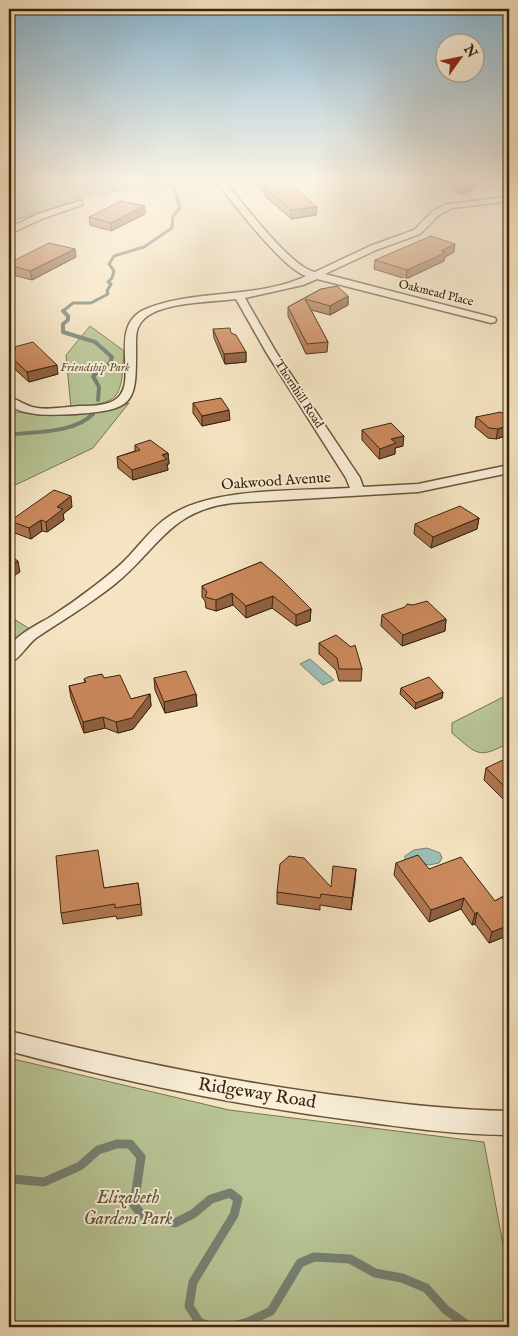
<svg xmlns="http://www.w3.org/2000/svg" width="518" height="1336" viewBox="0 0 518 1336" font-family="'IM FELL English',serif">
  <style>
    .green { fill: #b8c596; stroke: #787450 }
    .water { fill: #9dbfb6; stroke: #758172 }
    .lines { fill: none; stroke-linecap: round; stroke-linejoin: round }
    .stream-far2 { stroke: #758172; stroke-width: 3 }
    .stream-far1 { stroke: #758172; stroke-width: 4 }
    .stream { stroke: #758172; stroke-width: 9 }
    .street-casing { stroke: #685439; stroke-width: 3 }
    .street { fill: #f9eed8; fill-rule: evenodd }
    .wall { fill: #af7650; stroke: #39240b }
    .shaded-wall { fill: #8e6041; stroke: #39240b }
    .building { fill: #cb895d; stroke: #39240b }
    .labels { text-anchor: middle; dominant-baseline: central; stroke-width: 4; stroke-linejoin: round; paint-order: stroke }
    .far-street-label { font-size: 12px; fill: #39240b; stroke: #f9eed8 }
    .far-park-label { font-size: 12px; font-style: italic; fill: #5f5435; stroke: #f9eed8 }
    .street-label { font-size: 15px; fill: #39240b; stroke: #f9eed8 }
    .near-street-label { font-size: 18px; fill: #39240b; stroke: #f9eed8 }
    .near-park-label { font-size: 18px; font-style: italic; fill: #5f5435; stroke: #f9eed8 }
  </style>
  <rect width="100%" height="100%" fill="#f6e5c3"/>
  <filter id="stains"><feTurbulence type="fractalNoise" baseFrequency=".004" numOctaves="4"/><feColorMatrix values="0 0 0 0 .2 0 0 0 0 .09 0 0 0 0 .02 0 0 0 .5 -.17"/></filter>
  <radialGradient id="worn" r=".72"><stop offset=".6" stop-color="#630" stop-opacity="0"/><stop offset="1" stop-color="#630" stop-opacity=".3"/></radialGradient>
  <!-- green -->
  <g class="green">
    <polygon points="9,180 152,180 140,188 96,194 84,198 72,199 62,205 9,222"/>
    <path d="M90,326L124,351C121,401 121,402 71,408L66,355Z"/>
    <path d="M129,403L93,448L9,488V413C16,410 31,415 40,415C68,416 103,415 129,403Z"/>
    <polygon points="9,616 30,629 9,648"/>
    <path d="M509,694V743C478,759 478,755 452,733V723Z"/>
    <polygon points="9,1058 229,1110 484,1142 509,1277 509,1327 9,1327"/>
  </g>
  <!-- water -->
  <g class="water">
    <polygon points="310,659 334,680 323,685 300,664"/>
    <polygon points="427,848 440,853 442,858 439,863 429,865 405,860 405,856 414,850"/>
  </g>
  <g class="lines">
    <!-- stream-far2 -->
    <polyline class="stream-far2" points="65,313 63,311 73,303 91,303 108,294 107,291 111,284 108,282 112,278 114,271 109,264 114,256 144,247 172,228 173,216 180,208 172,180"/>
    <!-- stream-far1 -->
    <g class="stream-far1">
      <polyline points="63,311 68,316 68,320 63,324 63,332 95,342 112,357 110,363 93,376 99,387 98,400"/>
      <path d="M9,435C35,431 73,434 93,414"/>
    </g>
    <!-- stream -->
    <g class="stream">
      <polyline points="9,1174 13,1179 44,1182 80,1166 98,1150 117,1144 130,1144 141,1157 134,1205 142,1215 175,1223 193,1214 211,1199 230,1193 238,1199 234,1215 193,1282 189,1306 199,1322 211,1327"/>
      <polyline points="229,1327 248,1322 271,1311 300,1263 314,1257 350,1259 375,1273 402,1278 426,1288 446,1310 470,1327"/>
    </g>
    <defs>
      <g id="street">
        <path d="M215,180H224C241,201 291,268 315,272L370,246L414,230L433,211L447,204L509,197V201L452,208L439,215L420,234L376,250L325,274L495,318L496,320L495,322L491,323L317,279L303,285L245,298L276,352L360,478L363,487L418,484L509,465V473L418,492L232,503C169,511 159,548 115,584C90,604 63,620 36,638C27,645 18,661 9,663V646C21,632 37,625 52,616C66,607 80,597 93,587C106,577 119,567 130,555C142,542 153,527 168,517C210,487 298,491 350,488L346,478L266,352L236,299C212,302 161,302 144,319C136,327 136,334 136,344C136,401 138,410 76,414C51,415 31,417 9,406V397C19,400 27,407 37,408C50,410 66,407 79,406C90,406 103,406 113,401C143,386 104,326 146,309C193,289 258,299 306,276C282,268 233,203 215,180Z"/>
        <polygon points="79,201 82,201 82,205 44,218 9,234 9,228 38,214"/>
        <path d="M9,1031C124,1060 240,1084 358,1098C408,1105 458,1110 509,1111V1135C459,1135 408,1128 358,1121C240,1106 124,1082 9,1051Z"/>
      </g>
    </defs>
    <!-- street casing -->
    <use href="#street" class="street-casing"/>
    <!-- street -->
    <use href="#street" class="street"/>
  </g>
  <!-- wall -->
  <g class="wall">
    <polygon points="252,180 285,180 316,215 291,219 265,196 265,192 252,183"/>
    <polygon points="445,180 476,180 476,188 462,194 458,193"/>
    <polygon points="145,214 111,231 90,225 89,217"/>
    <polygon points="454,252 445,257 444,261 406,279 374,269 375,260"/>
    <polygon points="76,257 32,280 9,274 9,263"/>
    <polygon points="321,289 348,296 348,305 330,315 311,310 328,342 327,352 306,354 288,316 288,307"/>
    <polygon points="213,329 231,333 246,352 246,362 225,364 214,338"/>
    <polygon points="14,347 58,374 29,382 9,364 9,351 14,350"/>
    <polygon points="193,403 230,420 202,426 193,413"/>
    <polygon points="476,417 509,419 509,435 496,439 488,438 475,427"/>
    <polygon points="362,430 403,446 395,448 395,454 379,459 362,440"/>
    <polygon points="135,445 168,453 169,464 167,464 168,470 133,480 118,468 117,457 135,451"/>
    <polygon points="72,507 63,514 64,520 47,532 42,531 31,539 12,532 10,521"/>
    <polygon points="479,518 477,529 431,548 414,534 415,524"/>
    <polygon points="261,562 311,609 310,621 296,626 272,608 246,618 233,605 216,611 206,608 205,601 202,597 202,586"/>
    <polygon points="382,615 446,619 445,631 402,646 381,626"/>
    <polygon points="319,643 362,669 361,681 339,681 336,670 319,654"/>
    <polygon points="104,678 131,699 150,694 151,706 133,729 118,733 105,728 84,733 71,698 69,686 85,683 84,679"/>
    <polygon points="154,678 196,694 197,706 165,713 155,690"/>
    <polygon points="401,688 443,692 442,698 415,709 400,694"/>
    <polygon points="509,765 509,805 484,780 486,768"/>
    <polygon points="396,863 429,869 495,901 509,893 509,935 489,943 475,924 472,925 461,909 429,922 394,875"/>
    <polygon points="355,881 351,910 320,905 320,910 277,904 277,892 331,887"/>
    <polygon points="138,883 142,915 117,919 116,916 63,924 61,913 104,888"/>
  </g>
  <!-- shaded-wall -->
  <g class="shaded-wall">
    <polygon points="477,181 476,188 462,194 463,186"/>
    <polygon points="145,206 145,214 111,231 111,223"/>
    <polygon points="317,207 316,215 291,219 291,210"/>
    <polygon points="455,244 454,252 445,257 444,261 406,279 407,270"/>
    <polygon points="75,249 76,257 32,280 30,271"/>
    <polygon points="348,296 348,305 330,315 330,306"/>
    <polygon points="246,352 246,362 225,364 224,354"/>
    <polygon points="57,365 58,374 29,382 27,372"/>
    <polygon points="229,410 230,420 202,426 202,416"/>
    <polygon points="509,425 509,435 496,439 498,429"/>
    <polygon points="404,436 403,446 395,448 395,454 379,459 380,449 391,439"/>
    <polygon points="168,453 169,464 167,464 168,470 133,480 132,470"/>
    <polygon points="71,496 72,507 63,514 64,520 47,532 46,522 57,507"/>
    <polygon points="479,518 477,529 431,548 433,537"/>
    <polygon points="41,520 42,531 31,539 29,528"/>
    <polygon points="18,561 20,572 9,579 9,567"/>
    <polygon points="232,593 233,605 216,611 216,600"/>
    <polygon points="273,596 272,608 246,618 246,606"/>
    <polygon points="311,609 310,621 296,626 296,615"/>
    <polygon points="446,619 445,631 402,646 403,635"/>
    <polygon points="443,692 442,698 415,709 416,703"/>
    <polygon points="150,694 151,706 133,729 118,733 116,722"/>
    <polygon points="196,694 197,706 165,713 164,702"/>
    <polygon points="103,717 105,728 84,733 83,722"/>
    <polygon points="356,869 355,881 351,910 352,898"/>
    <polygon points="464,898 461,909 429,922 431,910"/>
    <polygon points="477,912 475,924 472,925 475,914"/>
    <polygon points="509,925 509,935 489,943 492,932"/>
  </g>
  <!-- building -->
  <g class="building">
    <polygon points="259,180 285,180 317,207 291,210 265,188 269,187"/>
    <polygon points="454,180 476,180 477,181 463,186 459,185"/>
    <polygon points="121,201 145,206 111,223 89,217"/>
    <polygon points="431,236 455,244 441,251 445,253 407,270 375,260"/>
    <polygon points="49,243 75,249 30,271 9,265 9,263"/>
    <polygon points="337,286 348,296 330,306 305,299 328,342 307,344 288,307 321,289"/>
    <polygon points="230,328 231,333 236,335 246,352 224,354 213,329"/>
    <polygon points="33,342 57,365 27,372 9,355 9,354 11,353 9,351 16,349 14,347"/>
    <polygon points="221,398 229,410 202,416 193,403"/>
    <polygon points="501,412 509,419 509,425 498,429 489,428 476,417"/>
    <polygon points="391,423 404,436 391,439 396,443 380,449 362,430"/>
    <polygon points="150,440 168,453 162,455 167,459 132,470 117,457 140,450 135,445"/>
    <polygon points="54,490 71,496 57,507 63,509 46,522 41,520 29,528 10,521"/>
    <polygon points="460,506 479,518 433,537 415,524"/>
    <polygon points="9,555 18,561 9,567"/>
    <polygon points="261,562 281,579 311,609 296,615 273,596 246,606 232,593 216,600 205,597 207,592 202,586"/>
    <polygon points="427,601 446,619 403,635 382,615 405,607 407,604 413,605"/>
    <polygon points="336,635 351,647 355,645 362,669 339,669 337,658 319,643"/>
    <polygon points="186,671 196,694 164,702 154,678"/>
    <polygon points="102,674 104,678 120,675 131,699 150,694 132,718 116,722 103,717 83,722 69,686 86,682 84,679 88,677"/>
    <polygon points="429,677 443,692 416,703 401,688"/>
    <polygon points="503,760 509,765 509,791 486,768"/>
    <polygon points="98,850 104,888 138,883 141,904 115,908 115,904 61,913 56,856"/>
    <polygon points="418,855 429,869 461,857 495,901 509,893 509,925 492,932 477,912 475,914 464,898 431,910 396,863"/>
    <polygon points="289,856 304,858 331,887 333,866 356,869 352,898 321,894 320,898 277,892 280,864"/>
  </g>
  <!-- sky -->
  <linearGradient id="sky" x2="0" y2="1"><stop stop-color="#8ab8d4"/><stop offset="0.49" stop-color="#fbf3e4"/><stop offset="1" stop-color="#fbf3e4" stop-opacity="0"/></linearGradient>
  <rect width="518" height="367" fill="url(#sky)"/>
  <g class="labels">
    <!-- far-street labels -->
    <g class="far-street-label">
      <text transform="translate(436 293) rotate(14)">Oakmead Place</text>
      <text transform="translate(299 394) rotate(57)">Thornhill Road</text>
    </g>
    <!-- far-park labels -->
    <g class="far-park-label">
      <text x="95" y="367">Friendship Park</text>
    </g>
    <!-- street labels -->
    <g class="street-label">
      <text transform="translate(276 481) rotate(-4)">Oakwood Avenue</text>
    </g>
    <!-- near-street labels -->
    <g class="near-street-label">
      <text transform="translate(257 1094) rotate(9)">Ridgeway Road</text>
    </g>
    <!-- near-park labels -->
    <g class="near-park-label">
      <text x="128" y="1198">Elizabeth<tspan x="128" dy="21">Gardens Park</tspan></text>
    </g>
  </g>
  <!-- margin -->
  <rect width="518" height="1336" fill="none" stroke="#f6e5c3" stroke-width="30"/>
  <rect x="10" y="10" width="498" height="1316" fill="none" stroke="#39240b" stroke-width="2.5"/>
  <rect x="15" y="15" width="488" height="1306" fill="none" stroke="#39240b"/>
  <!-- north arrow -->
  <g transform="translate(460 58) rotate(57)"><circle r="24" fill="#f9eed8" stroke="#ac9d86"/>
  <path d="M0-4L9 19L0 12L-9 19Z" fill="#8f2418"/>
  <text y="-8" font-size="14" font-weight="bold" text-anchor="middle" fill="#39240b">N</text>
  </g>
  <rect width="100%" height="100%" filter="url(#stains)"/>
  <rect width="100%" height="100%" fill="url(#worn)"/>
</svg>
